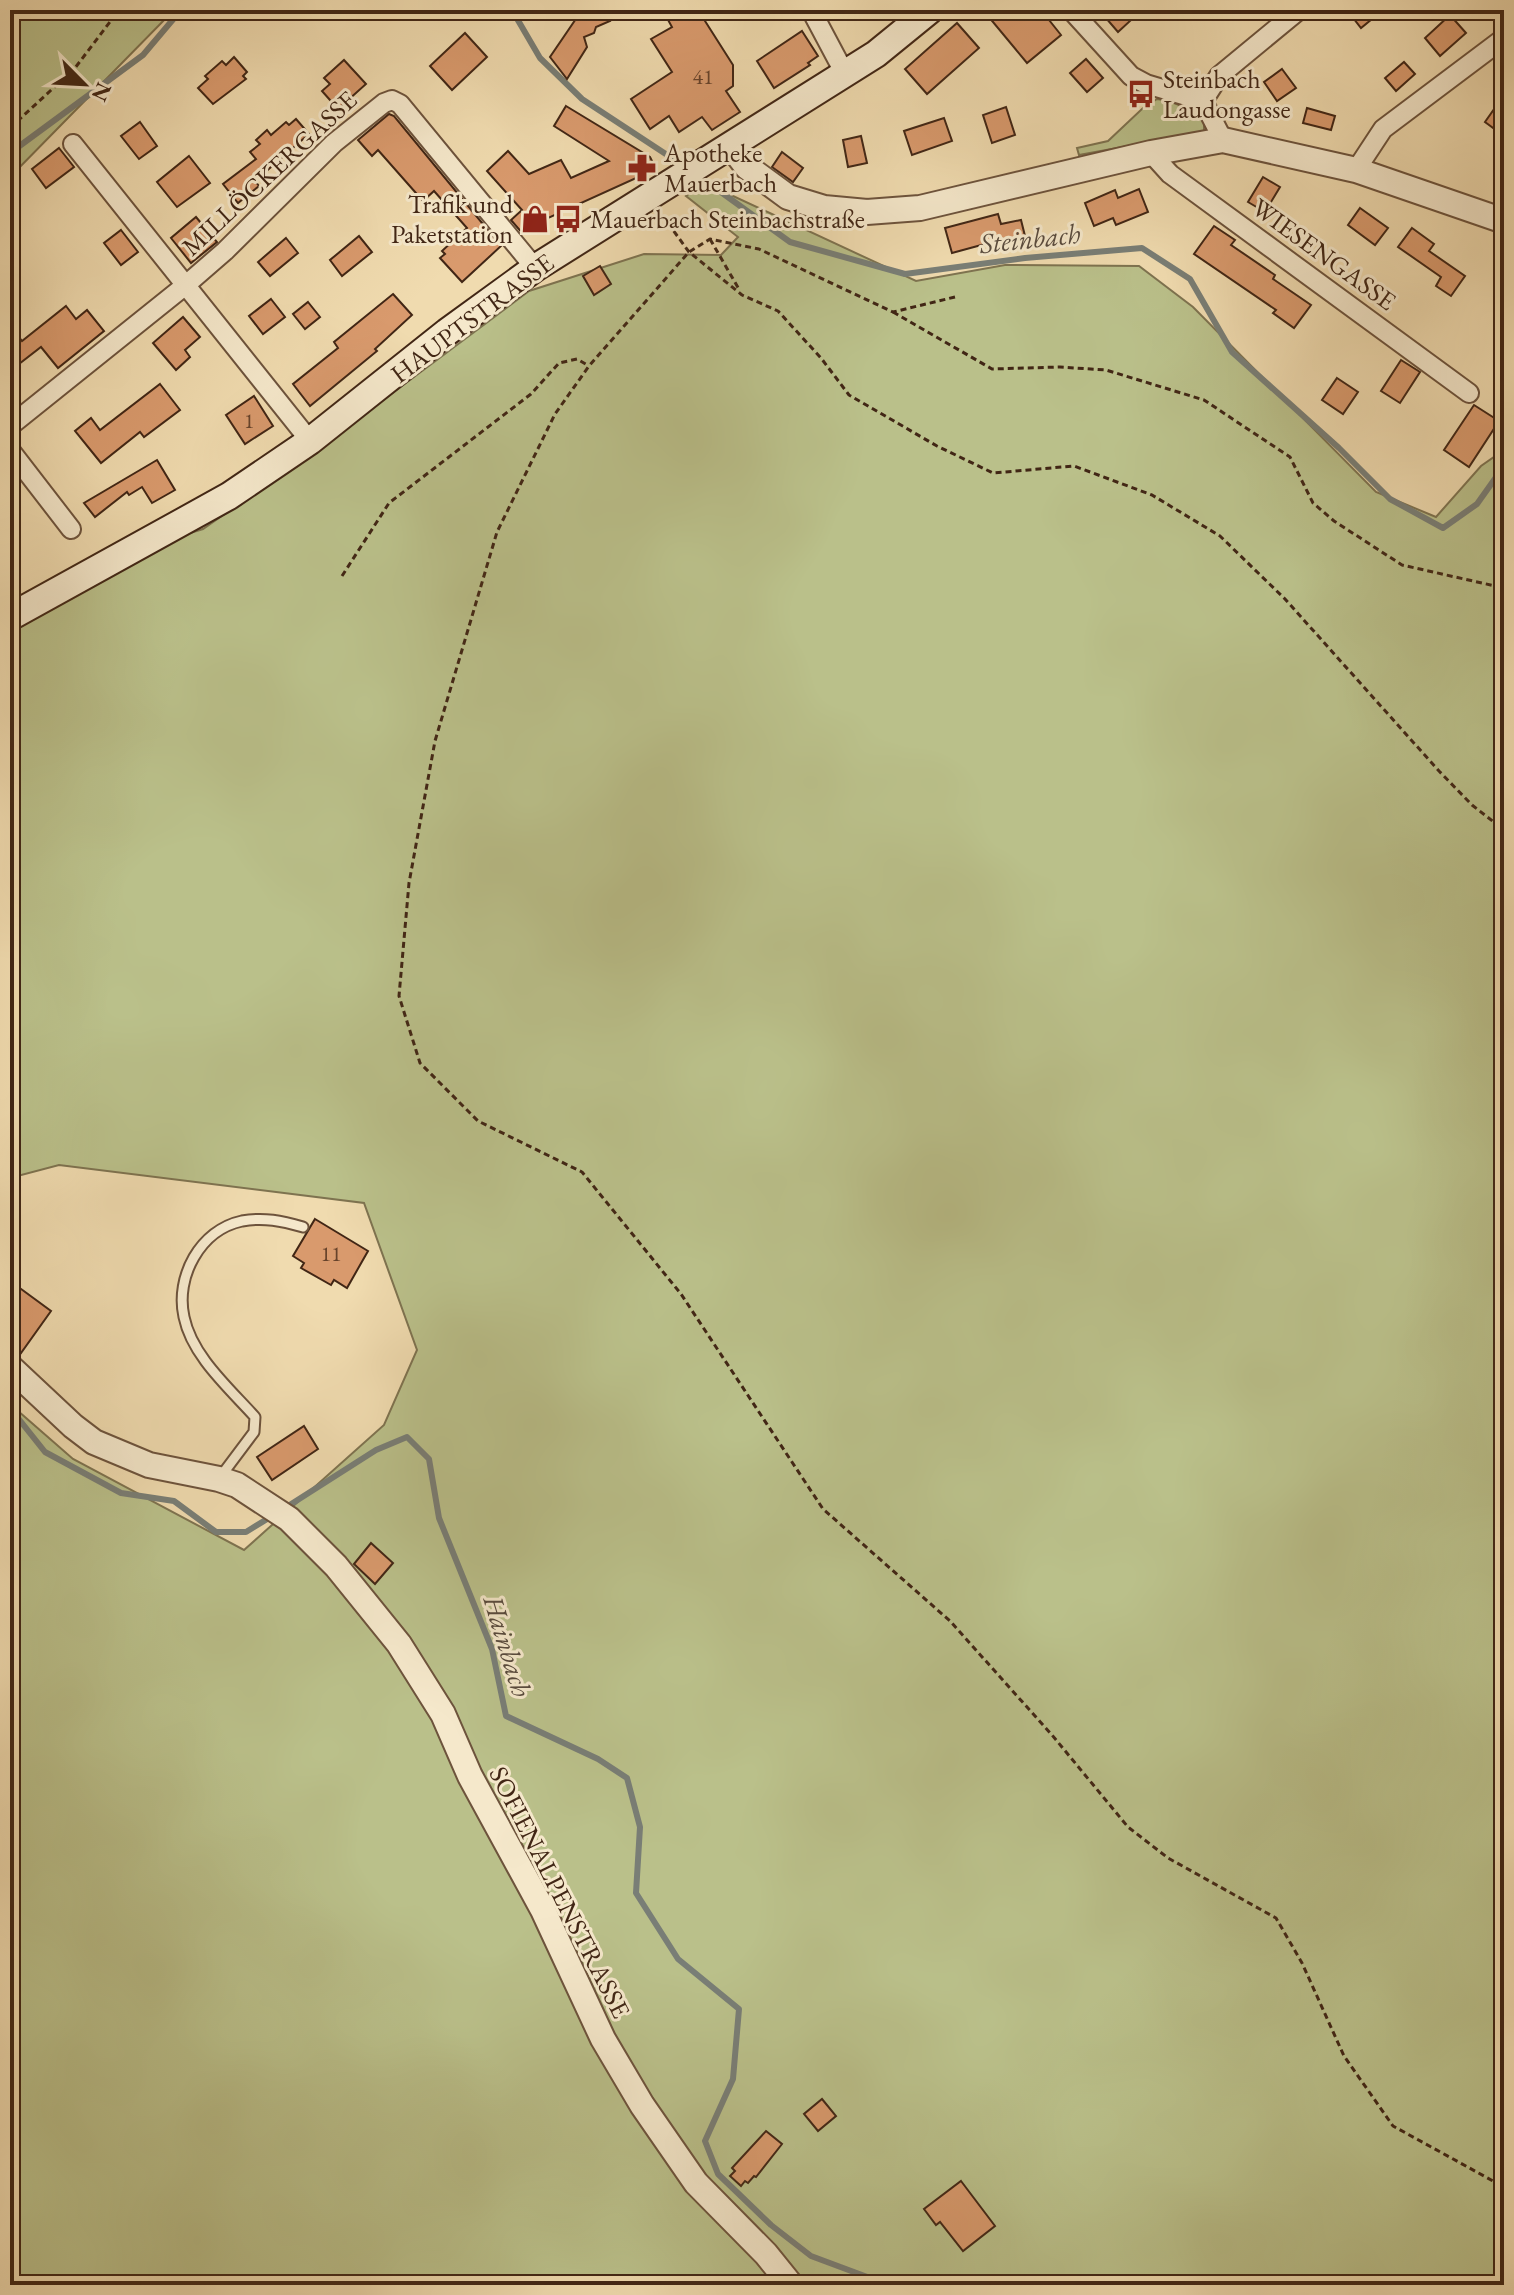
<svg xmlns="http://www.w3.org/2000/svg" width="1514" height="2295" viewBox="0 0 1514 2295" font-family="'EB Garamond',serif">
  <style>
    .green { fill: #bac08a; stroke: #7e7350; stroke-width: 2 }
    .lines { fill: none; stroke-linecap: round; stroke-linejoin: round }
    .stream { stroke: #797e76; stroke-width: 6 }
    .building { fill: #d99a6d; stroke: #412615; stroke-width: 2 }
    .service-casing { stroke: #6d533c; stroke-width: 13 }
    .minor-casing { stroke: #6d533c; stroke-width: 22 }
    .tertiary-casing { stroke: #6d533c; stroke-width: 28 }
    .secondary-casing { stroke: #412615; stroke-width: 30 }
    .path { stroke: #412615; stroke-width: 3; stroke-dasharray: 6 4; stroke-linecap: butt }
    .service { stroke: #f5e8cb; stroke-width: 9 }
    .minor { stroke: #f5e8cb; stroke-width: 18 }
    .tertiary { stroke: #f5e8cb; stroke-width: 24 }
    .secondary { stroke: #f5e8cb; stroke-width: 26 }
    .labels { text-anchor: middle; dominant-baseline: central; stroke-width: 6; stroke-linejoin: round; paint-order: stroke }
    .number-label { font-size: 22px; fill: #67432b }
    .poi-label { font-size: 26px; fill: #412615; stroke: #f5e8cb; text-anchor: start }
    .street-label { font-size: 26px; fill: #412615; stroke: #f5e8cb }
    .water-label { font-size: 28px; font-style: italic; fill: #584a3d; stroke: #f5e8cb }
  </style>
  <rect width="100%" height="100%" fill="#f0dbaf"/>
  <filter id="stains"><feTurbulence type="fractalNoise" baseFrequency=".0025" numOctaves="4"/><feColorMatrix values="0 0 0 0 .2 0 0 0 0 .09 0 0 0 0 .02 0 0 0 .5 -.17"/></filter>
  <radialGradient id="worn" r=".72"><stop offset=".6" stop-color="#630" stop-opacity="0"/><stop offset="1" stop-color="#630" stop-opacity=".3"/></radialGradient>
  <!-- green -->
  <g class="green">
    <polygon points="10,10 174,10 10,177"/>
    <path d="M1157,99C1176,101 1189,110 1204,121V132L1079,155L1077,148L1108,141L1143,108Z"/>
    <polygon points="705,183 916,281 1005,265 1139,266 1193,307 1376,492 1436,517 1481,466 1504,450 1504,2285 10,2285 10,1404 73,1459 244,1550 384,1425 417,1350 364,1203 59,1165 10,1178 10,631 177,537 203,529 319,448 529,291 644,254 721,255 738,237 686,196"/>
  </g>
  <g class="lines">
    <!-- stream -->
    <g class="stream">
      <polyline points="512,10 540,58 582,99 684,166"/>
      <polyline points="10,153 143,55 181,10"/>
      <polyline points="696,174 790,242 905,274 1025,258 1142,248 1190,279 1232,352 1339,448 1390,499 1443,528 1477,504 1504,466"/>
      <polyline points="10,1408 45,1452 121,1493 174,1501 216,1532 246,1532 272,1516"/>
      <polyline points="285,1508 376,1450 407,1437 429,1459 439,1518 492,1649 506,1716 598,1759 627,1778 640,1827 636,1893 678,1959 739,2009 733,2079 705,2141 718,2174 771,2225 811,2256 870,2278 873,2285"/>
    </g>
  </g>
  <!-- building -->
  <g class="building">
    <polygon points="582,10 605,10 610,21 596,27 594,33 584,37 587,47 567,79 550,57"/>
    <polygon points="668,10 698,10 733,65 733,86 726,91 740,112 712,130 702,117 679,132 669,116 650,129 631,99 672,72 651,39 672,27 667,18 671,15"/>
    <polygon points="983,10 1041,10 1061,35 1027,63"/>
    <polygon points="1099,10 1121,10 1130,21 1118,32"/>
    <polygon points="1347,10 1383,10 1361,28"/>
    <polygon points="1450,15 1466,33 1440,56 1425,38"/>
    <polygon points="957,23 979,48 927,94 905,69"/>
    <polygon points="802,31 818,56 808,63 810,65 774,88 757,61"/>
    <polygon points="465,33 487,57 452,90 430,66"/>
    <polygon points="234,57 247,72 243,76 246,79 213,104 198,88 208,79 205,76 222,61 226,65"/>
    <polygon points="1086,59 1103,78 1087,92 1070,73"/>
    <polygon points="344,60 366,84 338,109 322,91 330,84 324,78"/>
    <polygon points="1404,62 1415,74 1396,91 1385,78"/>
    <polygon points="1282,69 1296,88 1277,101 1264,82"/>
    <polygon points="1504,95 1504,136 1485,122"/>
    <polygon points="566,106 650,157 656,169 539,222 523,234 511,220 522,210 487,171 508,151 529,174 561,160 571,178 609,161 554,126"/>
    <polygon points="1006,107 1015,135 992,143 983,115"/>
    <polygon points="1307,108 1335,116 1331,130 1303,123"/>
    <polygon points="389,114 394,116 501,246 462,282 440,258 445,254 442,251 467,228 434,191 423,201 378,150 372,156 358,140"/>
    <polygon points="944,118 952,141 912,155 904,131"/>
    <polygon points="296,119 309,134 255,181 259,186 238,203 223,184 256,159 250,152 260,144 256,140 267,130 271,135 286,122 289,125"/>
    <polygon points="140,122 157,146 139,159 121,136"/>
    <polygon points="861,136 867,163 848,167 843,140"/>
    <polygon points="59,148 74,167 46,188 32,169"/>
    <polygon points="782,152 803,168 793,182 772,167"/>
    <polygon points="189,156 210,183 177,207 157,182"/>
    <polygon points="1263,177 1280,187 1265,212 1248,202"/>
    <polygon points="1139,189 1148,212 1116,225 1113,218 1094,226 1085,203 1115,190 1118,198"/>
    <polygon points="1360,208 1388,228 1375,245 1348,225"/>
    <polygon points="998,214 1001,224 1021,220 1027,244 1010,248 1007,238 952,253 945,228"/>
    <polygon points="196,217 217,242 191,263 171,238"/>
    <polygon points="1214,226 1235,240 1231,245 1275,275 1273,279 1311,305 1294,328 1273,313 1276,310 1194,254"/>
    <polygon points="1412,228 1434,244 1429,251 1465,276 1451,296 1436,286 1441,277 1398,247"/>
    <polygon points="121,230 138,252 121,265 104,243"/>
    <polygon points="359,236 372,252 342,276 330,260"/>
    <polygon points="286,238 298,253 270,276 258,262"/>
    <polygon points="600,266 611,284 594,295 583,276"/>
    <polygon points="393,294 412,315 375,349 377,351 310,406 293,384 338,348 334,342"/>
    <polygon points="271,299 285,317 263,334 249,316"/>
    <polygon points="308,302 320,317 305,329 293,314"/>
    <polygon points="66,306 76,319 87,310 104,331 58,368 41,347 10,371 10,325 22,341"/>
    <polygon points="183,317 200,337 185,350 190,357 176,370 153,343"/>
    <polygon points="1401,360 1420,372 1400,403 1381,391"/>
    <polygon points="1337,378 1358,392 1343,414 1322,400"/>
    <polygon points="160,384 180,410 144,437 140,432 101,463 75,431 91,418 100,430"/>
    <polygon points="254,396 273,426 245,444 226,415"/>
    <polygon points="1474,405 1499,421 1469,467 1444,450"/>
    <polygon points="157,460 175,490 152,503 142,487 129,495 127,492 95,517 84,503"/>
    <polygon points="315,1219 368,1251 347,1288 334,1280 331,1285 301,1268 304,1263 293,1256"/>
    <polygon points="17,1286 51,1311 21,1353 10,1344 10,1296"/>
    <polygon points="304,1426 318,1449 272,1480 257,1457"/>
    <polygon points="371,1543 393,1563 375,1584 354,1564"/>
    <polygon points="822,2099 836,2116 818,2131 804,2114"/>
    <polygon points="766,2131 782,2144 756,2177 754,2176 748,2183 745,2181 741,2186 730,2176 735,2171 732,2168"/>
    <polygon points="961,2181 995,2226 963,2251 940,2222 936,2225 924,2209"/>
  </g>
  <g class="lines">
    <defs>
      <path id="service" d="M221,1476L254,1432L255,1417C229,1388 192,1356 184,1317C175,1277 200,1230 242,1221C264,1217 282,1221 303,1227"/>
      <g id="minor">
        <polyline points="811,10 845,74"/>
        <polyline points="1071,10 1131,76 1146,84 1203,101"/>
        <polyline points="1203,101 1219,76 1299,10"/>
        <polyline points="1203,101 1223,140"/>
        <polyline points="73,144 310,441"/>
        <polyline points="1151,153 1170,174 1469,393"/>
        <polyline points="1356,170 1383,129 1504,38"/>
        <polyline points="10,426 187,284 225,251 334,143 384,103 392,100 400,104 535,268"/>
        <polyline points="10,450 71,529"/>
      </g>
      <g id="tertiary">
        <polyline points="731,146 747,167 788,197 824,208 867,212 920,208 1151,153 1223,140 1356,170 1504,221"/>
        <polyline points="10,1367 73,1426 94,1442 149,1465 219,1479 237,1485 289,1519 336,1566 399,1644 443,1714 470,1776 543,1910 603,2039 642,2105 696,2183 766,2254 791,2285"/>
      </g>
      <polyline id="secondary" points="10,617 229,496 310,441 447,332 535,268 876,54 930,10"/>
    </defs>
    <!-- service casing -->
    <use href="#service" class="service-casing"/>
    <!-- minor casing -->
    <use href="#minor" class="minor-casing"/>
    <!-- tertiary casing -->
    <use href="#tertiary" class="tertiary-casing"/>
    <!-- secondary casing -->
    <use href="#secondary" class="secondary-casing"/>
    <!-- path -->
    <g class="path">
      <polyline points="10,128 75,68 119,10"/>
      <polyline points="662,215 689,252 742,295 778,311 821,358 849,395 937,446 993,473 1074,466 1152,495 1220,536 1285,599 1439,771 1472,805 1504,830"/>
      <polyline points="710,239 740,291"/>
      <polyline points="955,297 893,312 759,249 710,239 689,252 589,366 555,414 497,532 435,741 409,883 399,996 420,1063 478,1121 582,1172 681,1294 823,1509 950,1621 1052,1735 1128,1827 1168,1858 1276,1918 1302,1963 1344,2056 1393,2126 1504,2187"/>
      <polyline points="893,312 992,369 1060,367 1106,370 1204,400 1290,457 1313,503 1334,521 1402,565 1504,588"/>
      <polyline points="342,576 389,503 531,394 559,363 577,359 589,366"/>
    </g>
    <!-- service -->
    <use href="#service" class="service"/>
    <!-- minor -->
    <use href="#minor" class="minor"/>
    <!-- tertiary -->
    <use href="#tertiary" class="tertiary"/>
    <!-- secondary -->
    <use href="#secondary" class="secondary"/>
  </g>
  <!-- icons -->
  <defs>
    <symbol id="bus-bare" viewBox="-9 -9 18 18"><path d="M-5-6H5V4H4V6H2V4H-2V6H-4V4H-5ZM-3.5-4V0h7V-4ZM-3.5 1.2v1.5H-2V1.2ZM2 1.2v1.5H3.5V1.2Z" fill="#8f2418" stroke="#f5e8cb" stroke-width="2.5" paint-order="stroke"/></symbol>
    <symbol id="pharmacy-bare" viewBox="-9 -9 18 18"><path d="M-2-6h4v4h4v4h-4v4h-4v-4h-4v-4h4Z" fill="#8f2418" stroke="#f5e8cb" stroke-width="2.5" paint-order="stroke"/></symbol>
    <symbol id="shop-bare" viewBox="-9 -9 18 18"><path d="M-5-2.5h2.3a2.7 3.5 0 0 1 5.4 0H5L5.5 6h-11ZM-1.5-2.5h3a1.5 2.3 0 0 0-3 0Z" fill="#8f2418" stroke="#f5e8cb" stroke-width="2.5" paint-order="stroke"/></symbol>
  </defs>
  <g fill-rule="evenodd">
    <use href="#bus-bare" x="1121" y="74" width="40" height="40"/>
    <use href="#pharmacy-bare" x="622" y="148" width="40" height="40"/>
    <use href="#shop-bare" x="515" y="199" width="40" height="40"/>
    <use href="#bus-bare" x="548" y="199" width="40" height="40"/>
  </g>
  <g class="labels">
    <!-- number labels -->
    <g class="number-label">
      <text x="703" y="76">41</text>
      <text x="249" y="420">1</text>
      <text x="331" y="1253">11</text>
    </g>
    <!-- poi labels -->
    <g class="poi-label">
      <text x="1163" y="79">Steinbach<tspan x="1163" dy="30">Laudongasse</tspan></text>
      <text x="664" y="153">Apotheke<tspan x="664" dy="30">Mauerbach</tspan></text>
      <text x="513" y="204" text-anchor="end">Trafik und<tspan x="513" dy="30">Paketstation</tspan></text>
      <text x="590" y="219">Mauerbach Steinbachstraße</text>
    </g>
    <!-- street labels -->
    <g class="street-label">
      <text transform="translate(269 173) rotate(-43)">MILLÖCKERGASSE</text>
      <text transform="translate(1324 254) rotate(36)">WIESENGASSE</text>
      <text transform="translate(472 318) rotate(-37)">HAUPTSTRASSE</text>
      <text transform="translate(560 1892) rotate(63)">SOFIENALPENSTRASSE</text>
    </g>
    <!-- water labels -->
    <g class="water-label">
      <text transform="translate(1030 238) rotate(-6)">Steinbach</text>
      <text transform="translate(508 1646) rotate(73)">Hainbach</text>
    </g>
  </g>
  <!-- margin -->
  <rect width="1514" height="2295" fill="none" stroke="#f0dbaf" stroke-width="40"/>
  <rect x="12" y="12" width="1490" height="2271" fill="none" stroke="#412615" stroke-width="4"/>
  <rect x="20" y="20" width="1474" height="2255" fill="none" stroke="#412615" stroke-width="2"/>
  <!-- north arrow -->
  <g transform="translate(84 84) rotate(114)" stroke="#f5e8cb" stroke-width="6" paint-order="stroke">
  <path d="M0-6L14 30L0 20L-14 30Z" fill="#412615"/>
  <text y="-12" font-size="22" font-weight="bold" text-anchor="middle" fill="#412615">N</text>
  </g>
  <rect width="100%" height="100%" filter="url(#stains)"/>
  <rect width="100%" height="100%" fill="url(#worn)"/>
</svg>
